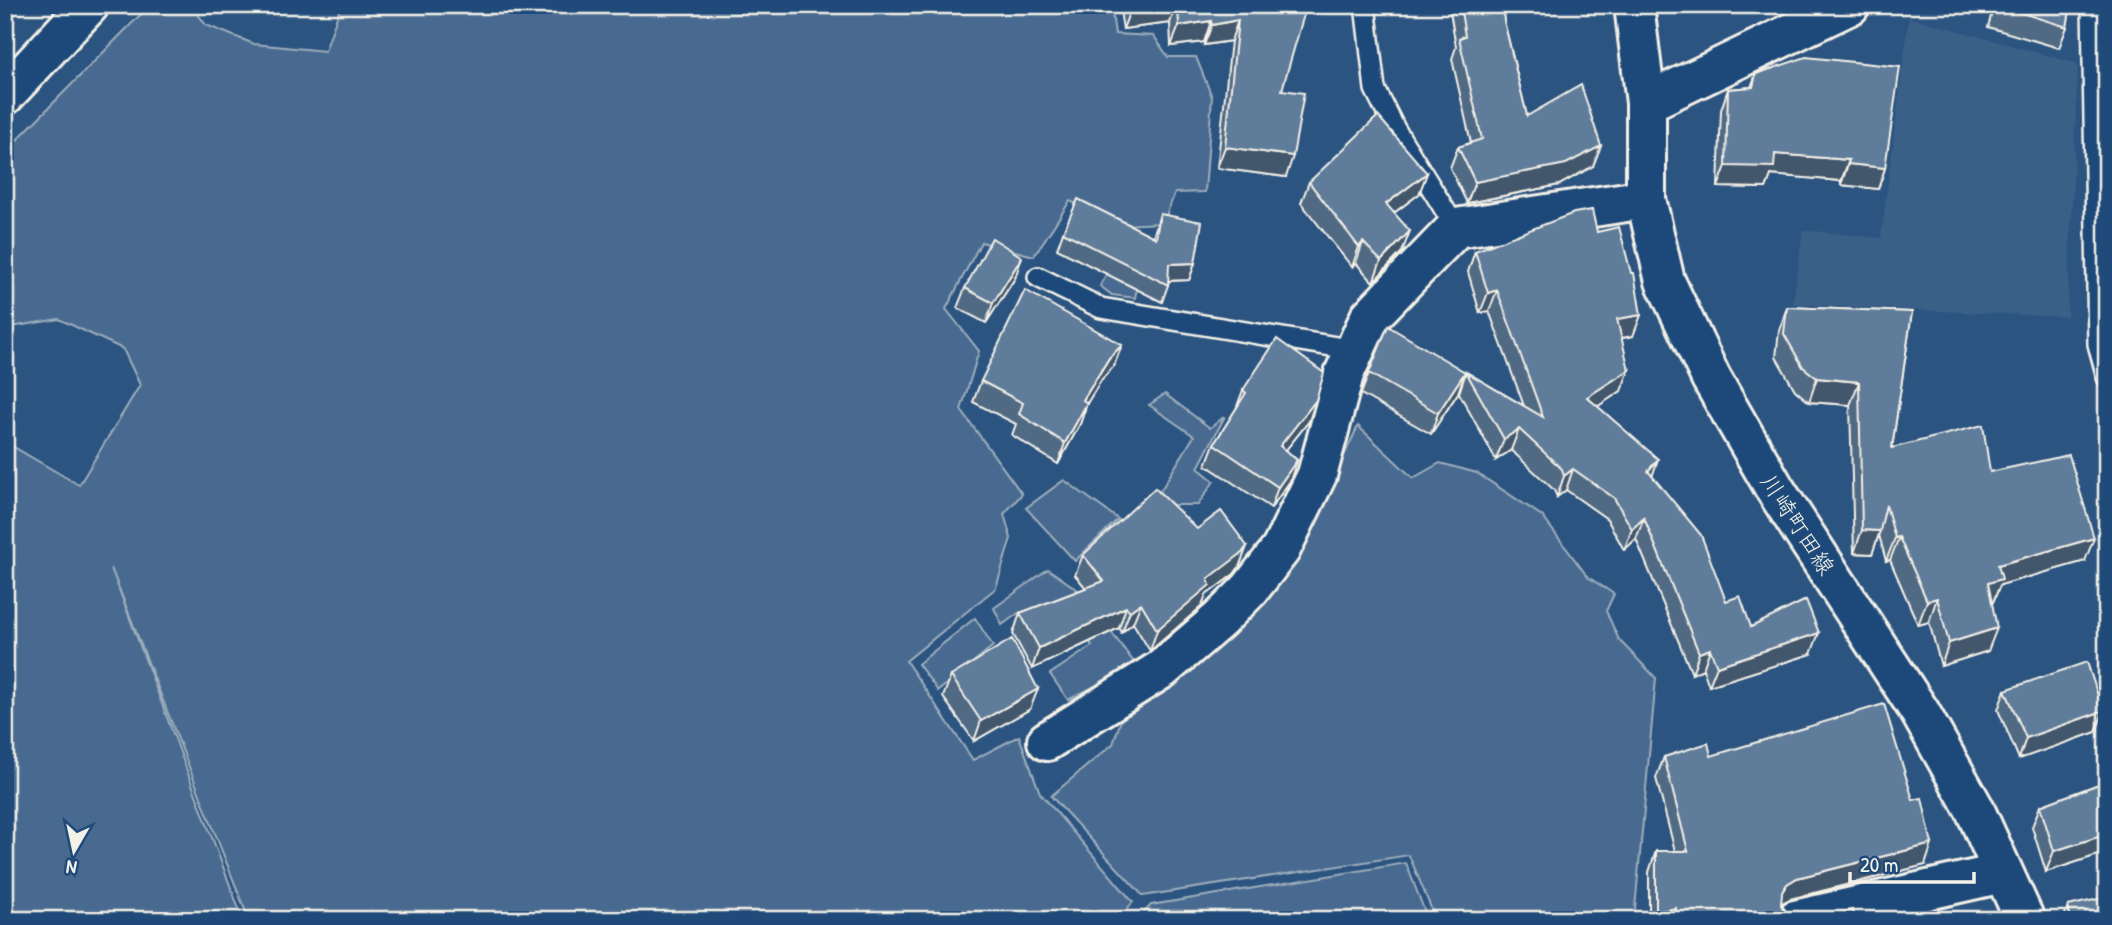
<svg xmlns="http://www.w3.org/2000/svg" width="2112" height="925" viewBox="0 0 2112 925" font-family="'Patrick Hand','Klee One',sans-serif">
  <style>
    .built { fill: #3b6088 }
    .green { fill: #496b90; stroke: #9eaebc; stroke-width: 2 }
    .lines { fill: none; stroke-linecap: round; stroke-linejoin: round }
    .service-casing { stroke: #f4f1e8; stroke-width: 24 }
    .minor-casing { stroke: #f4f1e8; stroke-width: 44 }
    .secondary-casing { stroke: #f4f1e8; stroke-width: 44 }
    .service { stroke: #1f4a7a; stroke-width: 19 }
    .minor { stroke: #1f4a7a; stroke-width: 38 }
    .secondary { stroke: #1f4a7a; stroke-width: 38 }
    .wall { fill: #516a84; stroke: #f4f1e8; stroke-width: 2 }
    .shaded-wall { fill: #42566c; stroke: #f4f1e8; stroke-width: 2 }
    .building { fill: #5e7b9a; stroke: #f4f1e8; stroke-width: 2 }
    .labels { text-anchor: middle; dominant-baseline: central; stroke-width: 5; stroke-linejoin: round; paint-order: stroke }
    .street-label { font-size: 23px; fill: #f4f1e8; stroke: #1f4a7a }
  </style>
  <rect width="100%" height="100%" fill="#2c5481"/>
  <filter id="ink" filterUnits="userSpaceOnUse"><feTurbulence type="fractalNoise" baseFrequency=".0143" numOctaves="2"/><feDisplacementMap in="SourceGraphic" scale="14" xChannelSelector="R" yChannelSelector="G"/><feConvolveMatrix kernelMatrix="1 2 1 2 8 2 1 2 1" color-interpolation-filters="sRGB"/></filter>
  <g filter="url(#ink)">
    <!-- built -->
    <polygon class="built" points="1909,17 2078,64 2067,317 1793,304 1803,230 1881,238"/>
    <!-- green -->
    <g class="green">
      <polygon points="150,5 191,5 206,25 254,44 325,51 341,5 1111,5 1115,34 1154,36 1168,57 1196,57 1212,97 1205,192 1175,193 1163,223 1120,225 1070,201 1034,256 981,242 946,309 979,351 961,410 1022,494 1004,514 1011,538 996,588 906,661 973,760 1019,736 1040,793 1133,902 1118,920 249,920 111,568 243,920 5,920 5,442 79,485 140,385 123,349 59,319 5,328 5,152"/>
      <polygon points="1126,236 1147,240 1135,298 1112,295 1100,286"/>
      <polygon points="1165,394 1210,428 1225,416 1198,468 1214,481 1198,505 1173,505 1156,498 1194,436 1149,405"/>
      <polygon points="1358,426 1413,478 1440,463 1477,473 1542,516 1588,577 1614,594 1606,611 1619,640 1656,678 1634,920 1436,920 1409,855 1143,896 1051,796 1113,744 1123,714 1300,550"/>
      <polygon points="1064,480 1118,519 1075,561 1026,508"/>
      <polygon points="1048,569 1078,590 1042,615 1020,612 1002,625 994,608"/>
      <polygon points="1084,596 1136,665 1068,700 1050,674 1092,646 1072,606"/>
      <polygon points="975,618 993,646 938,691 918,664"/>
      <polygon points="1406,863 1428,920 1137,920 1151,905"/>
    </g>
    <g class="lines">
      <defs>
        <g id="service">
          <polyline points="1365,5 1375,89 1395,129 1456,228"/>
          <polyline points="2092,5 2098,344 2107,377"/>
          <polyline points="1038,277 1101,308 1355,350"/>
        </g>
        <g id="minor">
          <polyline points="5,95 89,5"/>
          <polyline points="1047,741 1162,669 1219,620 1250,589 1281,549 1317,475 1344,374 1370,317 1456,228 1646,199"/>
          <polyline points="1795,920 2003,873"/>
        </g>
        <g id="secondary">
          <polyline points="1634,5 1646,103 1646,199 1665,281 1711,378 1775,489 1920,712 1974,808 2025,920"/>
          <polyline points="1646,103 1850,5"/>
        </g>
      </defs>
      <!-- service casing -->
      <use href="#service" class="service-casing"/>
      <!-- minor casing -->
      <use href="#minor" class="minor-casing"/>
      <!-- secondary casing -->
      <use href="#secondary" class="secondary-casing"/>
      <!-- service -->
      <use href="#service" class="service"/>
      <!-- minor -->
      <use href="#minor" class="minor"/>
      <!-- secondary -->
      <use href="#secondary" class="secondary"/>
    </g>
    <!-- wall -->
    <g class="wall">
      <polygon points="1119,5 1290,5 1282,90 1286,177 1217,168 1231,41 1204,45 1204,42 1171,46 1170,23 1123,29"/>
      <polygon points="1449,5 1502,5 1504,21 1527,116 1593,166 1559,185 1467,203 1450,168 1458,147 1471,143 1452,59 1456,47"/>
      <polygon points="1994,5 2071,5 2067,27 2059,48 1988,27"/>
      <polygon points="1756,74 1885,168 1878,189 1841,185 1841,181 1771,175 1766,188 1718,187 1721,110 1728,89 1751,87"/>
      <polygon points="1427,173 1419,194 1394,213 1402,252 1373,282 1356,263 1352,267 1301,203 1309,182"/>
      <polygon points="1160,214 1195,263 1189,280 1169,281 1168,285 1162,302 1057,249 1063,232 1153,237"/>
      <polygon points="1597,232 1633,336 1622,338 1621,391 1597,406 1652,476 1726,601 1751,627 1811,654 1709,686 1703,669 1692,674 1636,539 1624,550 1607,519 1566,490 1557,497 1554,490 1511,450 1496,460 1459,393 1466,372 1524,406 1489,311 1480,313 1468,272 1475,251"/>
      <polygon points="1015,278 986,323 957,308 965,288"/>
      <polygon points="1787,307 1912,312 1892,448 1990,472 2085,561 2000,585 1993,602 1992,602 1988,651 1941,666 1929,622 1918,625 1890,560 1886,561 1879,535 1872,554 1854,553 1850,405 1809,402 1795,390 1776,357 1779,331"/>
      <polygon points="1114,366 1102,379 1087,403 1080,424 1058,464 1012,435 1016,424 973,402 981,381"/>
      <polygon points="1369,373 1458,393 1431,434 1361,394"/>
      <polygon points="1243,390 1316,400 1309,421 1286,450 1297,460 1290,481 1271,508 1206,465 1214,444 1236,409"/>
      <polygon points="1197,529 1247,546 1239,567 1234,574 1206,595 1202,606 1150,651 1133,623 1122,632 1119,628 1032,669 1013,634 1020,613 1086,588 1075,575 1083,555"/>
      <polygon points="951,676 1030,709 974,741 943,697"/>
      <polygon points="2005,690 2103,711 2096,732 2019,759 1998,710"/>
      <polygon points="1711,756 1925,865 1790,899 1782,903 1787,915 1796,920 1649,920 1649,872 1656,851 1675,851 1656,778 1664,757"/>
      <polygon points="2107,781 2107,852 2046,872 2032,827 2040,806"/>
      <polygon points="2068,906 2107,920 2063,920"/>
    </g>
    <!-- shaded-wall -->
    <g class="shaded-wall">
      <polygon points="14,5 16,5 5,29 5,25"/>
      <polygon points="1155,5 1176,5 1170,23 1123,29 1131,8"/>
      <polygon points="1238,20 1231,41 1204,45 1212,25"/>
      <polygon points="1211,21 1204,42 1171,46 1179,26"/>
      <polygon points="1601,146 1593,166 1559,185 1467,203 1475,182"/>
      <polygon points="1225,147 1293,156 1286,177 1217,168"/>
      <polygon points="1775,154 1849,160 1841,181 1771,175 1766,188 1718,187 1726,166"/>
      <polygon points="1848,164 1885,168 1878,189 1841,185"/>
      <polygon points="1427,173 1419,194 1379,224 1386,204"/>
      <polygon points="1410,231 1402,252 1373,282 1381,261"/>
      <polygon points="1363,242 1356,263 1352,267 1359,247"/>
      <polygon points="1022,257 1015,278 986,323 993,303"/>
      <polygon points="1195,263 1189,280 1163,281 1169,264"/>
      <polygon points="1497,290 1489,311 1480,313 1488,293"/>
      <polygon points="1641,315 1633,336 1610,340 1617,319"/>
      <polygon points="1122,345 1114,366 1102,379 1076,421 1083,400 1109,358"/>
      <polygon points="1629,370 1621,391 1580,418 1587,397"/>
      <polygon points="1465,372 1458,393 1431,434 1438,413"/>
      <polygon points="1817,378 1859,382 1850,405 1809,402"/>
      <polygon points="1316,400 1309,421 1273,466 1280,446"/>
      <polygon points="1087,403 1080,424 1058,464 1065,443"/>
      <polygon points="1519,429 1511,450 1496,460 1504,439"/>
      <polygon points="1658,459 1651,480 1648,471"/>
      <polygon points="1297,460 1290,481 1271,508 1278,487"/>
      <polygon points="1573,469 1566,490 1557,497 1564,476"/>
      <polygon points="1644,518 1636,539 1624,550 1632,529"/>
      <polygon points="1862,530 1880,531 1872,554 1854,553"/>
      <polygon points="1899,537 1890,560 1886,561 1895,538"/>
      <polygon points="2094,538 2085,561 2000,585 1993,602 1980,606 1988,583 1998,565"/>
      <polygon points="1247,546 1239,567 1234,574 1206,595 1202,606 1150,651 1157,630 1208,579"/>
      <polygon points="1937,598 1929,622 1918,625 1927,601"/>
      <polygon points="1141,603 1133,623 1122,632 1130,611"/>
      <polygon points="1126,607 1119,628 1032,669 1039,648"/>
      <polygon points="1997,628 1988,651 1941,666 1949,643"/>
      <polygon points="1819,633 1811,654 1709,686 1717,666"/>
      <polygon points="1710,649 1703,669 1692,674 1699,653"/>
      <polygon points="1038,689 1030,709 974,741 981,721"/>
      <polygon points="2103,711 2096,732 2019,759 2026,738"/>
      <polygon points="2107,834 2107,852 2046,872 2054,851"/>
      <polygon points="1932,844 1925,865 1790,899 1780,904 1782,892 1787,884 1797,878"/>
      <polygon points="1676,908 1672,920 1653,920 1656,912"/>
    </g>
    <!-- building -->
    <g class="building">
      <polygon points="5,5 14,5 5,25"/>
      <polygon points="1130,5 1155,5 1131,8"/>
      <polygon points="1178,5 1290,5 1289,7 1305,11 1282,90 1304,93 1293,156 1225,147 1238,20 1212,25 1211,21 1179,26"/>
      <polygon points="1460,5 1502,5 1504,21 1527,116 1581,85 1601,146 1566,164 1475,182 1458,147 1482,139 1459,38 1465,36"/>
      <polygon points="1996,5 2071,5 2067,27"/>
      <polygon points="1806,57 1900,67 1885,168 1848,164 1849,160 1775,154 1774,167 1726,166 1728,89 1753,87 1756,74"/>
      <polygon points="1378,116 1427,173 1386,204 1410,231 1381,261 1363,242 1359,247 1309,182"/>
      <polygon points="1078,199 1156,238 1160,214 1202,222 1195,263 1169,264 1168,285 1063,232"/>
      <polygon points="1592,210 1597,232 1619,227 1631,273 1634,273 1641,315 1617,319 1629,370 1587,397 1658,459 1648,471 1701,535 1726,601 1740,596 1751,627 1806,600 1819,633 1717,666 1710,649 1699,653 1644,518 1632,529 1614,498 1573,469 1564,476 1562,469 1519,429 1504,439 1466,372 1543,417 1497,290 1488,293 1475,251 1574,213"/>
      <polygon points="992,238 1022,257 993,303 965,288"/>
      <polygon points="1025,290 1122,345 1109,358 1083,400 1087,403 1065,443 1019,414 1023,403 981,381"/>
      <polygon points="1787,307 1912,312 1892,448 1983,425 1990,472 2069,455 2094,538 1998,565 2002,579 1988,583 1997,628 1949,643 1937,598 1927,601 1899,537 1895,538 1886,505 1880,531 1862,530 1859,382 1817,378 1803,367 1784,334"/>
      <polygon points="1388,326 1465,372 1438,413 1369,373"/>
      <polygon points="1277,339 1324,373 1316,400 1280,446 1297,460 1278,487 1214,444 1246,393 1243,390"/>
      <polygon points="1155,488 1197,529 1221,511 1247,546 1242,553 1208,579 1210,585 1157,630 1141,603 1130,611 1126,607 1039,648 1020,613 1104,581 1083,555"/>
      <polygon points="1012,639 1038,689 981,721 951,676"/>
      <polygon points="2087,662 2103,711 2026,738 2005,690"/>
      <polygon points="1884,704 1913,800 1922,798 1932,844 1797,878 1787,884 1782,892 1781,905 1787,915 1796,920 1676,920 1676,908 1656,912 1656,851 1688,851 1664,757 1708,743 1711,756"/>
      <polygon points="2107,781 2107,834 2054,851 2040,806"/>
      <polygon points="2107,897 2107,920 2071,920 2068,906"/>
      <polygon points="1852,910 1854,920 1811,920"/>
    </g>
  </g>
  <g class="labels">
    <!-- street labels -->
    <g class="street-label">
      <text transform="translate(1798 524) rotate(57)">川崎町田線</text>
    </g>
  </g>
  <!-- margin -->
  <rect width="2112" height="925" fill="none" stroke="#1f4a7a" stroke-width="28"/>
  <rect x="14" y="14" width="2084" height="897" fill="none" stroke="#f4f1e8" stroke-width="2.5" filter="url(#ink)"/>
  <!-- north arrow -->
  <g transform="translate(74 851) rotate(189)" stroke="#1f4a7a" stroke-width="5" paint-order="stroke">
  <path d="M0-5L12 26L0 18L-12 26Z" fill="#f4f1e8"/>
  <text y="-10" font-size="19" font-weight="bold" text-anchor="middle" fill="#f4f1e8">N</text>
  </g>
  <!-- scale -->
  <path d="M1850 872v10h124v-10" fill="none" stroke="#f4f1e8" stroke-width="3.5"/>
  <text x="1860" y="872" font-size="21" fill="#f4f1e8" stroke="#1f4a7a" stroke-width="5" paint-order="stroke">20 m</text>
</svg>
